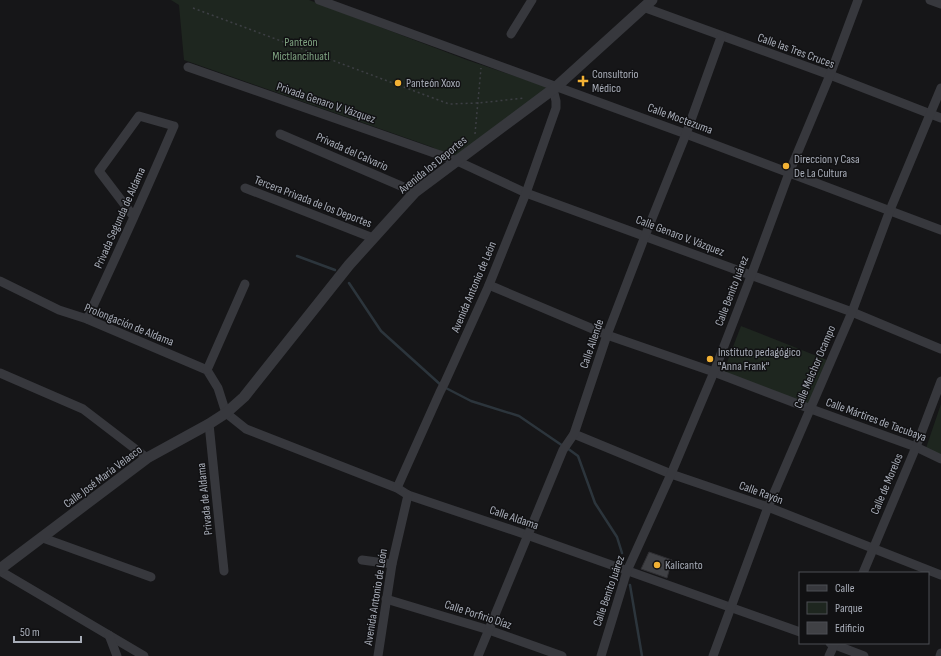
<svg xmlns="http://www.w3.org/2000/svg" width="941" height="656" viewBox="0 0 941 656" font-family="'Sofia Sans Condensed',sans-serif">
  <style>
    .green { fill: #1e261f }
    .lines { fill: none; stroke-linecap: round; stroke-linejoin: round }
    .stream { stroke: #2c353c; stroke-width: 2.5 }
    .building { fill: #404145; stroke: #303034 }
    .path { stroke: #3d3f44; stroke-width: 1.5; stroke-dasharray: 2 3; stroke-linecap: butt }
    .minor { stroke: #37383d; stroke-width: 9 }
    .tertiary { stroke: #37383d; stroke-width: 11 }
    .poi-dot { fill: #f2b134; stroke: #111113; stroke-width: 1.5 }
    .labels { text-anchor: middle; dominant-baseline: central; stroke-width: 3; stroke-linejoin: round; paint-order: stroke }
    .park-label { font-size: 12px; fill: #7fa381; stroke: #111113 }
    .street-label { font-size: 12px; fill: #a8adb8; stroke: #111113 }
    .poi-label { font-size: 12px; fill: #a8adb8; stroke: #111113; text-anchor: start }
  </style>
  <rect width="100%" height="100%" fill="#161618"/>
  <!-- green -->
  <g class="green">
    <polygon points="171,0 309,0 467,60 553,89 457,161 432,147 184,60 179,5"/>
    <polygon points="741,326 827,360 808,405 723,373"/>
    <polygon points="941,404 941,458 925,451"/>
  </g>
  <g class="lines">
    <!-- stream -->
    <g class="stream">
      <polyline points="297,256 335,270"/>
      <polyline points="349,283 381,331 442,386 471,401 519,416 563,446"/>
      <polyline points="567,448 578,456 595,503 617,537 622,553"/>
      <polyline points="630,585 642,656"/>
    </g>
  </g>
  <!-- building -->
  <polygon class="building" points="649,552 672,560 667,578 641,569"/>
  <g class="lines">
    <!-- path -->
    <g class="path">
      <polyline points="193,8 449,104 478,103 525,98"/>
      <polyline points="475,134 481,68"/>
    </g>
    <!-- minor -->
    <g class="minor">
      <polyline points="319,0 686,134 941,230"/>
      <polyline points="930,0 941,4"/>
      <polyline points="643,7 830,75 941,118"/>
      <polyline points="511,34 532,0"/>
      <polyline points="188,67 457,161 526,193 852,312 941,349"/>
      <polyline points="280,134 415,192"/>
      <polyline points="245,188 373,238"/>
      <polyline points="0,281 59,310 87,319 207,370 218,388 226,413 246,429 397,488 408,495 527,535 800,632"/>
      <polyline points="489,285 607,335 714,372 811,409 916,447 941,459"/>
      <path d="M87,319C117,255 146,191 174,126L139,116L99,171L134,217"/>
      <polyline points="207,370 245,284"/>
      <polyline points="0,373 83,409 147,458"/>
      <polyline points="209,424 224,571"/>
      <polyline points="574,434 671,474 768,507 941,575"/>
      <polyline points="397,488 440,392 445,382 489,285 526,193 556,108 556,101 553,89"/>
      <polyline points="43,538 151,577"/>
      <polyline points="362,560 392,564"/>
      <polyline points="0,571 144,656"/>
      <polyline points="863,573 916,447 941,381"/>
      <polyline points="386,599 489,630 562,656"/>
      <polyline points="109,635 117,656"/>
      <polyline points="830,643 864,656"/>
      <polyline points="378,656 392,564 408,495"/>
      <polyline points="478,656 563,450 574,434 607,335 645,236 686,134 721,37"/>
      <polyline points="601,656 627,571 671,474 714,372 751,276 789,173 830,75 858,0"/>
      <polyline points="713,656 768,507 852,312 890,210 941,88"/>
      <polyline points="829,656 835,643"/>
      <polyline points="940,656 941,653"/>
    </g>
    <!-- tertiary -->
    <polyline class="tertiary" points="0,569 147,458 209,424 226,413 244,397 349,265 415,192 556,87 652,0"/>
  </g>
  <!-- markers -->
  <g class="poi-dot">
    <path d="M581 75h4v4h4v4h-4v4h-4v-4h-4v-4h4z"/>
    <circle cx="398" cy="83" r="4"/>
    <circle cx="786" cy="166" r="4"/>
    <circle cx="710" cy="359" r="4"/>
    <circle cx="657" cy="565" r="4"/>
  </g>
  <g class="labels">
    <!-- park labels -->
    <g class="park-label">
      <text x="301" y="42">Panteón<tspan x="301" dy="14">Mictlancihuatl</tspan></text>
    </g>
    <!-- street labels -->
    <g class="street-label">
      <text transform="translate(796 51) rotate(20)">Calle las Tres Cruces</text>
      <text transform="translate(326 103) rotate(19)">Privada Genaro V. Vázquez</text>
      <text transform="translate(680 119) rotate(20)">Calle Moctezuma</text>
      <text transform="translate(352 152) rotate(24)">Privada del Calvario</text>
      <text transform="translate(433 165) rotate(-39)">Avenida los Deportes</text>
      <text transform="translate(313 202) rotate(21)">Tercera Privada de los Deportes</text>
      <text transform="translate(120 218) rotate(-66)">Privada Segunda de Aldama</text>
      <text transform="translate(680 236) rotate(21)">Calle Genaro V. Vázquez</text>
      <text transform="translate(474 287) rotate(-67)">Avenida Antonio de León</text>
      <text transform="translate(732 291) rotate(-69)">Calle Benito Juárez</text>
      <text transform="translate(129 325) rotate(22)">Prolongación de Aldama</text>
      <text transform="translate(592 344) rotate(-71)">Calle Allende</text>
      <text transform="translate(815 367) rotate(-67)">Calle Melchor Ocampo</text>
      <text transform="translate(876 420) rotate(20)">Calle Mártires de Tacubaya</text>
      <text transform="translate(103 477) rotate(-37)">Calle José María Velasco</text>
      <text transform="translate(887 484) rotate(-67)">Calle de Morelos</text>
      <text transform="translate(761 493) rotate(20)">Calle Rayón</text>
      <text transform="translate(205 499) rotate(-96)">Privada de Aldama</text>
      <text transform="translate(514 518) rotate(19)">Calle Aldama</text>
      <text transform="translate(609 591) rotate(-71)">Calle Benito Juárez</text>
      <text transform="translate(376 597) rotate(-81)">Avenida Antonio de León</text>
      <text transform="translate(478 615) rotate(18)">Calle Porfirio Díaz</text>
    </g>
    <!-- poi labels -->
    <g class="poi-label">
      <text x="592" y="74">Consultorio<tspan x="592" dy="14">Médico</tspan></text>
      <text x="406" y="83">Panteón Xoxo</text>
      <text x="794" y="159">Direccion y Casa<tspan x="794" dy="14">De La Cultura</tspan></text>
      <text x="718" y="352">Instituto pedagógico<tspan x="718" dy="14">"Anna Frank"</tspan></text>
      <text x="665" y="565">Kalicanto</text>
    </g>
  </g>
  <!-- legend -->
  <rect x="799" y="572" width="130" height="72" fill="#111113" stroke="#4d4f55"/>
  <rect x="807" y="585" width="20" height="6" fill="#37383d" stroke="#4d4f55"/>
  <text x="835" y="592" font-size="12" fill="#a8adb8">Calle</text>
  <rect x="807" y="602" width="20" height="12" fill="#1e261f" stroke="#4d4f55"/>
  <text x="835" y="612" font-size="12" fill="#a8adb8">Parque</text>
  <rect x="807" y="622" width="20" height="12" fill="#404145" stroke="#4d4f55"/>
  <text x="835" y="632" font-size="12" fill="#a8adb8">Edificio</text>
  <!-- scale -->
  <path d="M14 636v6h67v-6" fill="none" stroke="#a8adb8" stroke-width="2"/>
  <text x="20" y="636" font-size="12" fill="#a8adb8" stroke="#111113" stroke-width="3" paint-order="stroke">50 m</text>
</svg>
